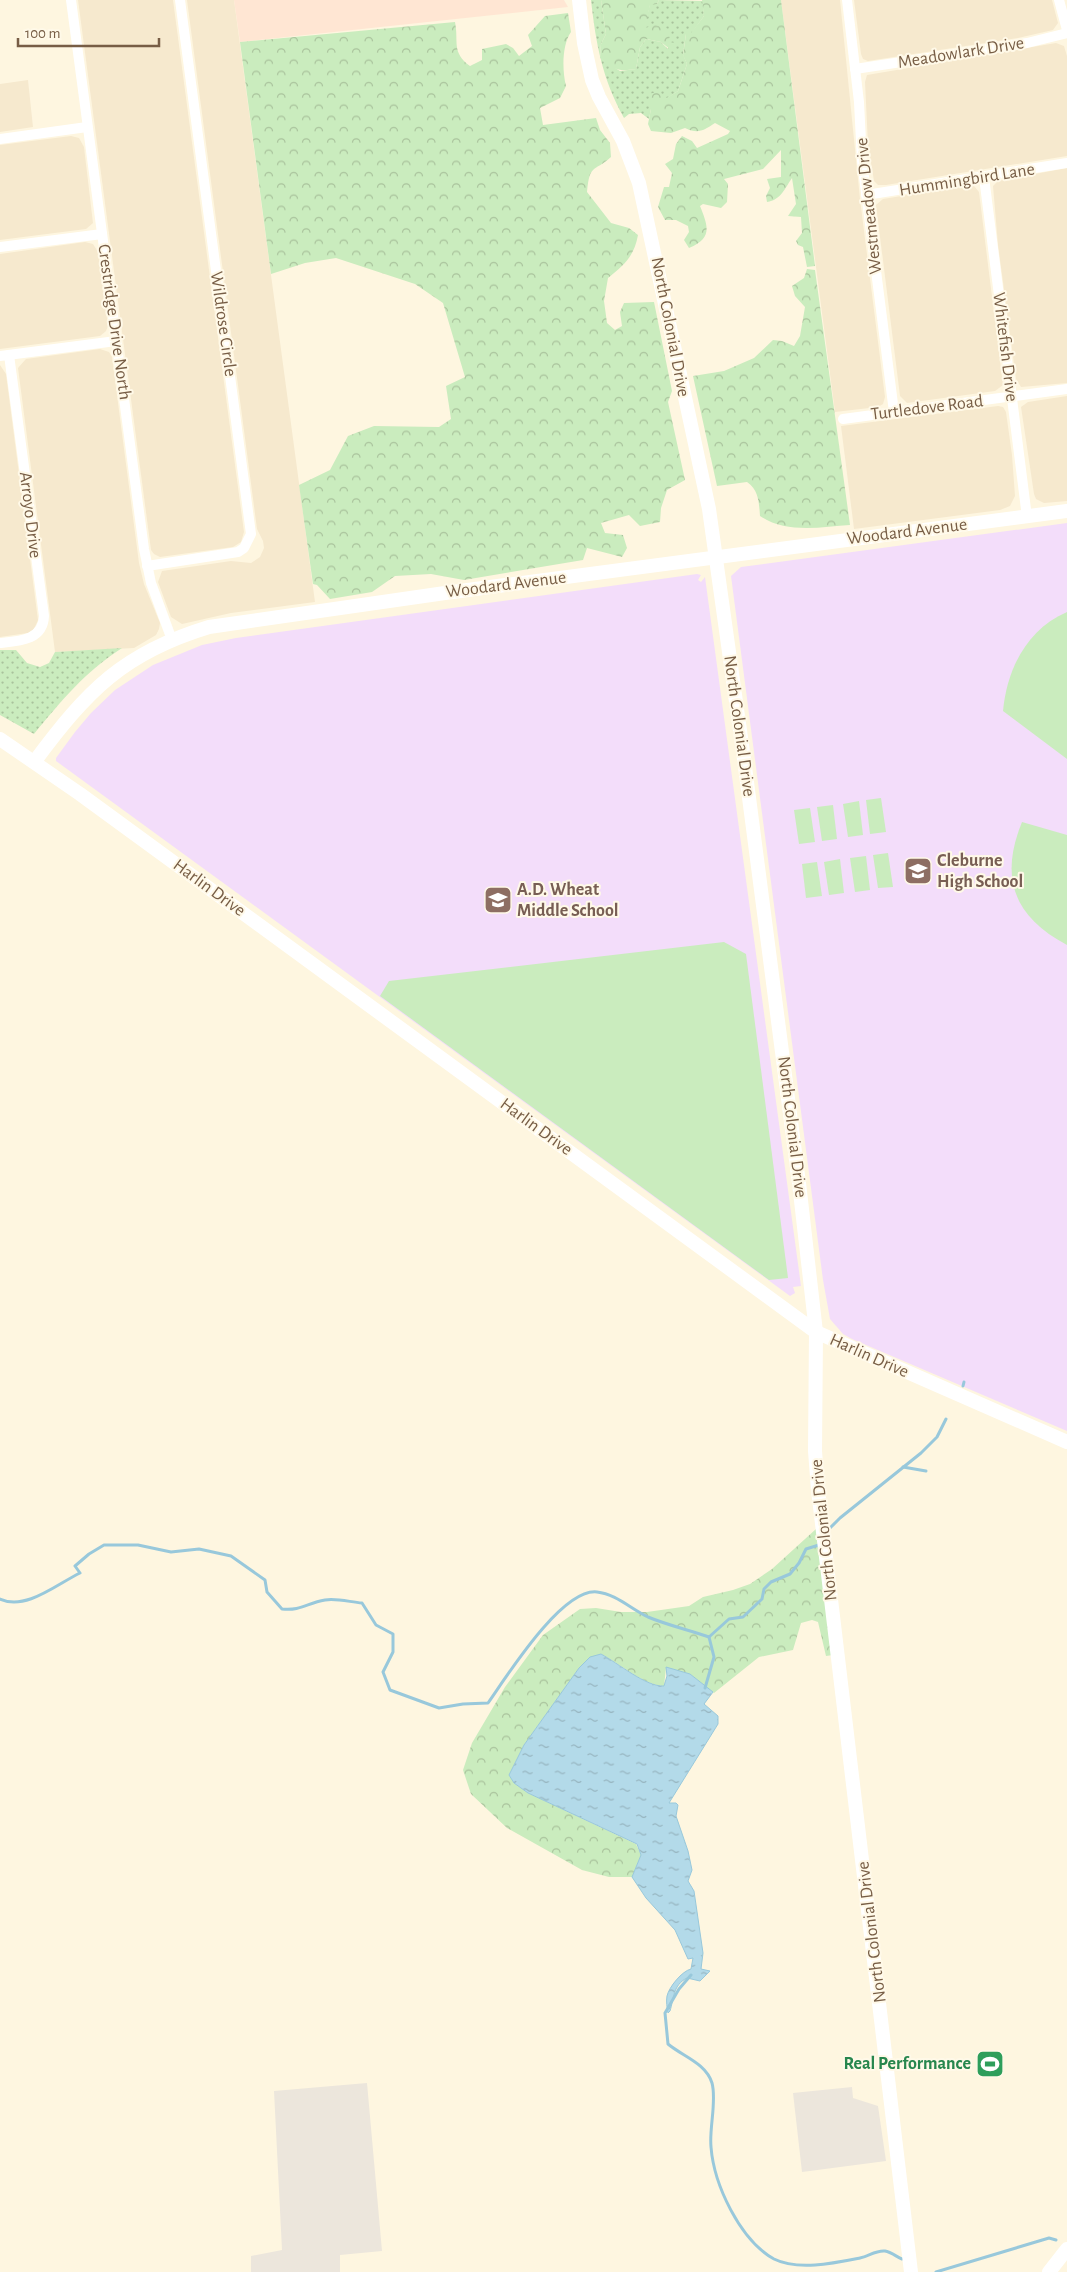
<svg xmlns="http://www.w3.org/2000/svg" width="1067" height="2272" viewBox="0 0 1067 2272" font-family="'Alegreya Sans',sans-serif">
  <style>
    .residential { fill: #f6e9ce }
    .commercial { fill: #ffe6d3 }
    .industrial { fill: #ece6dc }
    .education { fill: #f3ddfa }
    .grass { fill: url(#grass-dots) }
    .forest { fill: url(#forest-crowns) }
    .garden { fill: #caecbe }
    .water { fill: url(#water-ripples); stroke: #98c8db }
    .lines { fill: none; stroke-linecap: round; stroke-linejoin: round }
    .stream { stroke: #98c8db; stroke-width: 3 }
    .street { stroke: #fff; stroke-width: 10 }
    .secondary { stroke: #fff; stroke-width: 14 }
    .labels { text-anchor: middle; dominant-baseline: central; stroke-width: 4; stroke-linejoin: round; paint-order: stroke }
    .street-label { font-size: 18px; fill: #775d45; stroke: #fff9e8 }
    .education-label { font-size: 18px; font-weight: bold; fill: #785e54; stroke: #fff9e8; text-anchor: start }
    .leisure-label { font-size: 18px; font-weight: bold; fill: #27864d; stroke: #fff9e8; text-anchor: end }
  </style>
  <defs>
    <pattern id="grass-dots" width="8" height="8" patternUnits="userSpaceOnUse" patternTransform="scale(1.25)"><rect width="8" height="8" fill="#caecbe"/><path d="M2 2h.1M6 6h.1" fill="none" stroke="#a9c29c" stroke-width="1.8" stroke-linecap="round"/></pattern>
    <pattern id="forest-crowns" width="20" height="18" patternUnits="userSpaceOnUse" patternTransform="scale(1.25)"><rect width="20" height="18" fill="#caecbe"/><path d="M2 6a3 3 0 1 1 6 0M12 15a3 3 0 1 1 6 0" fill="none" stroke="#a9c29c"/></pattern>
    <pattern id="water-ripples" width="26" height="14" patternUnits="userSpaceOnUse" patternTransform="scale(1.25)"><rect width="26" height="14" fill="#b3dae9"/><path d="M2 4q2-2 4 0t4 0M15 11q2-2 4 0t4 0" fill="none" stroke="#96b4bf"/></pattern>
  </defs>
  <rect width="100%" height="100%" fill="#fef6e0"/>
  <!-- residential -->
  <g class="residential">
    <polygon points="78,0 173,0 244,532 241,542 233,547 160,557 154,554 151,550"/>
    <polygon points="187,0 234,0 315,602 231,613 182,624 171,617 158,582 162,571 231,561 251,563 260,557 264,548 263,541 257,529"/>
    <polygon points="781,0 840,0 860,199 885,397 883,404 878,407 835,412"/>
    <polygon points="854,0 1052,0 1058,23 1053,30 1018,38 868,61 863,59 861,54"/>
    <polygon points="1056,43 1064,46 1067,56 1067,156 886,185 878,185 874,181 868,145 865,82 867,75"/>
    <polygon points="28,80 33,127 0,132 0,84"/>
    <polygon points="71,136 79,138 84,147 93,223 86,229 0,240 0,145"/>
    <polygon points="1067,168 1067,383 1021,387 1016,379 998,245 993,186 998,181"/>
    <polygon points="969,185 974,186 979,192 1003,385 995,391 907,403 900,396 876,205 883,199"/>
    <polygon points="85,242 93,244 98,252 108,326 106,331 100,336 0,349 0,254"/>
    <polygon points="100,349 109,352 112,357 139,563 144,584 160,623 159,629 156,635 134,648 55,652 18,368 26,359"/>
    <polygon points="0,365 6,374 38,620 34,629 28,633 0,637"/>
    <polygon points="1067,396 1067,501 1044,503 1036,499 1034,494 1021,407 1028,402"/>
    <polygon points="998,406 1003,407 1006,412 1012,455 1015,496 1010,506 1000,510 854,529 841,426"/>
  </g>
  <!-- commercial -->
  <polygon class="commercial" points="234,0 564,0 568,7 240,42"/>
  <!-- industrial -->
  <g class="industrial">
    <polygon points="367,2083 382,2251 340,2255 340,2272 251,2272 251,2256 282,2250 274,2091"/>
    <polygon points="852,2087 853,2098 878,2106 886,2161 802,2172 793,2093"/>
  </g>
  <!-- education -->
  <g class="education">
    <polygon points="1067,523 1067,1431 852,1339 843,1334 830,1319 823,1280 731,576 741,567"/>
    <polygon points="697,574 701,575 698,580 701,582 705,577 801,1286 793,1287 795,1293 790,1296 56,761 56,758 75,732 91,713 115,690 153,665 202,645 236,638"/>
  </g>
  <!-- grass -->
  <g class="grass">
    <path d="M591,0H601L606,34L601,44L600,58L620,71L636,69L640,47L646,39L661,42L668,49V43L644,29L650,4H657L659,0L703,1L704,16L691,34H686L683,54L687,64L678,91L651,109L649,119L641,113L629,114L624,118C602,78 596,44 591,0Z"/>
    <path d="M122,648C86,671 61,701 34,734L0,715V650H16L27,663L40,667L49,663L55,652Z"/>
  </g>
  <!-- forest -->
  <g class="forest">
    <path d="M601,0H659L657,4L650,5L645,28L655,25L672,30L668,42L676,43V54L661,42L646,39L640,47L636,69C617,72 614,69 600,58L601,44L606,34Z"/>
    <path d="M702,0H781L815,266L807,267L803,247L798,245L796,241L802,233L801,217L788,216L796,204L792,178C785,188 781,200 767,202L766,196L770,188L767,179L781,177V150L763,169L724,179L728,184L727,202L721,208L703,204L700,206C708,226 713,238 689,248L684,240L689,232L688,226L676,220H665L658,207L664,187H669L672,173L665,164L673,159L676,144L682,136L692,141L697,148L728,134L730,131L715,123C703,131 698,134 685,128L671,133L651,131L648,124L651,109L647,103L652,93H659L665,99L678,91L687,64L683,55L686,34L691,33L704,16Z"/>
    <path d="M568,13L571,32C562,45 562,70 566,86L560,98L540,108L543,125L596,118L600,130L610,143L611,157C593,173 590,163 587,192L611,223L629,228L638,235C634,257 624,265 608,278L604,301L607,323L615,330L622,326L620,312L624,303L654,302L672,391L668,402L685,480L667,490L661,508L660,522L640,526L629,515L601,523L605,533L623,535L627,548L622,557L587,548L583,560L464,580L431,574L395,576L372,592L330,599L317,585L313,584L299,485L330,470L348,436L374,426L439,427L451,419L446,386L465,377L443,303L415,284L336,258L305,263L271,274L240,42L455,22C459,42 451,52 470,66L482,60V49L506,44L513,48L519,56L532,46L528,35L545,16Z"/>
    <path d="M807,269L815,270L850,525C822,527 785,534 760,516C759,503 759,490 747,482L717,486L693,376L724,371L754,358L773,340L782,341L794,346L800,336L805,307L795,296L792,286L804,278Z"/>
    <path d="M816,1529L833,1655L826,1656L818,1622L812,1620L801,1623L793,1650L759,1657L714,1693L690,1674L666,1668L664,1686C645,1686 619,1663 601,1654L579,1668L524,1745L509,1775L514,1783L528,1793L636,1844L641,1855L632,1877H609L582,1870L507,1828L471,1794L463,1770L472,1743L505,1687L543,1635L580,1609L596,1608L621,1612H647L689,1606L703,1597L733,1590L750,1584L772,1569Z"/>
  </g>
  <!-- garden -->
  <g class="garden">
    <path d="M1067,612V759L1003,711C1007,669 1027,629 1067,612Z"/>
    <polygon points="881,798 886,832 870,834 866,800"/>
    <polygon points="859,801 863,835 848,837 843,804"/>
    <polygon points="833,805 837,839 822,841 817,807"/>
    <polygon points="810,808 815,842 799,844 794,810"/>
    <path d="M1022,822L1067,835V945C1014,917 999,878 1022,822Z"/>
    <polygon points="888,853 893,887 878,888 873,855"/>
    <polygon points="866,856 870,890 855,892 850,858"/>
    <polygon points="840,859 844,893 829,895 824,862"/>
    <polygon points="817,862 822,896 806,898 802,864"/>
    <polygon points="724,942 746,954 788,1278 769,1280 380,996 389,981"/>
  </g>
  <!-- water -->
  <path class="water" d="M601,1654C618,1663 646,1687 664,1686L667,1676L666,1667L690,1674L713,1692L704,1704L718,1716V1724L669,1803H676L678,1805L676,1816L688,1851L692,1870L688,1881L694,1891L703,1953L701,1969L710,1971L700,1981L687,1978C673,1985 674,1998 670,2011L668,2013C667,2008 666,2001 667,1996C669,1987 682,1971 691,1969L693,1958L688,1959L675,1930L646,1898L632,1877L641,1855L637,1844L528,1793L514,1783L509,1775L524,1745L579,1668L590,1657Z"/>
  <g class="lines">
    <!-- stream -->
    <g class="stream">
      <polyline points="963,1386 964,1382"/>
      <polyline points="903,1467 926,1471"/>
      <polyline points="830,1528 840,1518 921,1453 937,1437 946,1419"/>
      <path d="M0,1599C26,1611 57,1584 80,1573L75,1566L89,1554L104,1545H138L171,1552L199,1549L231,1556L265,1580L267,1592L282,1609C301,1611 307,1603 325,1600C336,1598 350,1602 362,1603L376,1625L393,1634V1652L383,1672L390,1690L439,1708L463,1704L488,1703C507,1676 562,1588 597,1592C616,1594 631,1609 648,1617C667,1625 689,1630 709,1637L729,1619L743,1617L762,1599L764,1589L771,1582L790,1574L799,1563L806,1549L819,1545"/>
      <polyline points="705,1688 714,1657 709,1637"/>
      <path d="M691,1975L679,1989L665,2013L668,2044C682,2056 706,2063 712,2083C717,2101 709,2128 711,2147C714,2185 740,2240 774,2259C798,2271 835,2263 860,2258C869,2256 876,2250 885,2251C891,2252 897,2257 902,2259"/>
      <polyline points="936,2272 1049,2238 1056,2240"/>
    </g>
    <!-- street -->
    <g class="street">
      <polyline points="71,0 144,549 151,583 172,640"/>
      <polyline points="847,0 859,102 862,161 894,412"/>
      <polyline points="1059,0 1067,30"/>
      <polyline points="855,69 1027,43 1067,33"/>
      <polyline points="0,139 87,127"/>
      <polyline points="984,177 1027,517"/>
      <polyline points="866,195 1067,163"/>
      <polyline points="0,247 102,234"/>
      <polyline points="0,356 116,341"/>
      <polyline points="843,419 1067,389"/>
      <polyline points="147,566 238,552 244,548 251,534 180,0"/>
      <path d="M0,643C20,641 43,640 44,616L9,355"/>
    </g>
    <!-- secondary -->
    <g class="secondary">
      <polyline points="579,0 584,43 592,80 599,97 623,141 639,183 709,509 744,759 799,1183 816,1332 815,1451 818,1490 911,2272"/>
      <polyline points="0,739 80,794 816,1332 1067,1442"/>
      <path d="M35,761C87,691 123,653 209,627L445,593L1067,511"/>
      <polyline points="1049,2272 1067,2249"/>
    </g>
  </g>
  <!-- icons -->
  <defs>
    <symbol id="school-square" viewBox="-11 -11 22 22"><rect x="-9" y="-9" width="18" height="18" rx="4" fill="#8d6e63" stroke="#fff9e8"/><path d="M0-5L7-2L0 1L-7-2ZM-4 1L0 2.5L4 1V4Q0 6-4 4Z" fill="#fff"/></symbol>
    <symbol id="stadium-square" viewBox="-11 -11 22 22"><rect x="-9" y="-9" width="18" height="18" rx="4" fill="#2e9e5b" stroke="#fff9e8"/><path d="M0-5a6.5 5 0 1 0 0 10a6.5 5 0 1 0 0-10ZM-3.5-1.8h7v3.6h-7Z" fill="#fff"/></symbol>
  </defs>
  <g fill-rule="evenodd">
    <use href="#school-square" x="902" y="855" width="32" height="32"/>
    <use href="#school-square" x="482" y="884" width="32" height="32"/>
    <use href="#stadium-square" x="974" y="2048" width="32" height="32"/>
  </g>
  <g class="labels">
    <!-- street labels -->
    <g class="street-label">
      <text transform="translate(961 53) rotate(-9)">Meadowlark Drive</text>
      <text transform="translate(967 180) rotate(-9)">Hummingbird Lane</text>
      <text transform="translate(869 206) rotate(-96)">Westmeadow Drive</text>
      <text transform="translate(114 322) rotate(82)">Crestridge Drive North</text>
      <text transform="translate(223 324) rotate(82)">Wildrose Circle</text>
      <text transform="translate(670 327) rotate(79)">North Colonial Drive</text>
      <text transform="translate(1005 347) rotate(83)">Whitefish Drive</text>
      <text transform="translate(927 408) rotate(-7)">Turtledove Road</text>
      <text transform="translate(30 515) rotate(83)">Arroyo Drive</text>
      <text transform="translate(907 532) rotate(-7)">Woodard Avenue</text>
      <text transform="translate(506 585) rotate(-7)">Woodard Avenue</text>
      <text transform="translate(739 726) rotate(82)">North Colonial Drive</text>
      <text transform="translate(209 888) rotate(36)">Harlin Drive</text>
      <text transform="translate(536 1127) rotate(36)">Harlin Drive</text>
      <text transform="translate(792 1127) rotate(83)">North Colonial Drive</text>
      <text transform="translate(869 1356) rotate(24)">Harlin Drive</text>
      <text transform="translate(824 1530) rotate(-96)">North Colonial Drive</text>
      <text transform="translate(872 1932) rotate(-97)">North Colonial Drive</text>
    </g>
    <!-- education labels -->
    <g class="education-label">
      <text x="937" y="861">Cleburne<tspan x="937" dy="21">High School</tspan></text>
      <text x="517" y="890">A.D. Wheat<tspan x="517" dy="21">Middle School</tspan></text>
    </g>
    <!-- leisure labels -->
    <g class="leisure-label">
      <text x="971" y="2064">Real Performance</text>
    </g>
  </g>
  <!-- scale -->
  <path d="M18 38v8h141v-8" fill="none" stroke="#775d45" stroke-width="2.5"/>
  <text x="25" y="38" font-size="15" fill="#775d45" stroke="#fff9e8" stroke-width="4" paint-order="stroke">100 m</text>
</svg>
